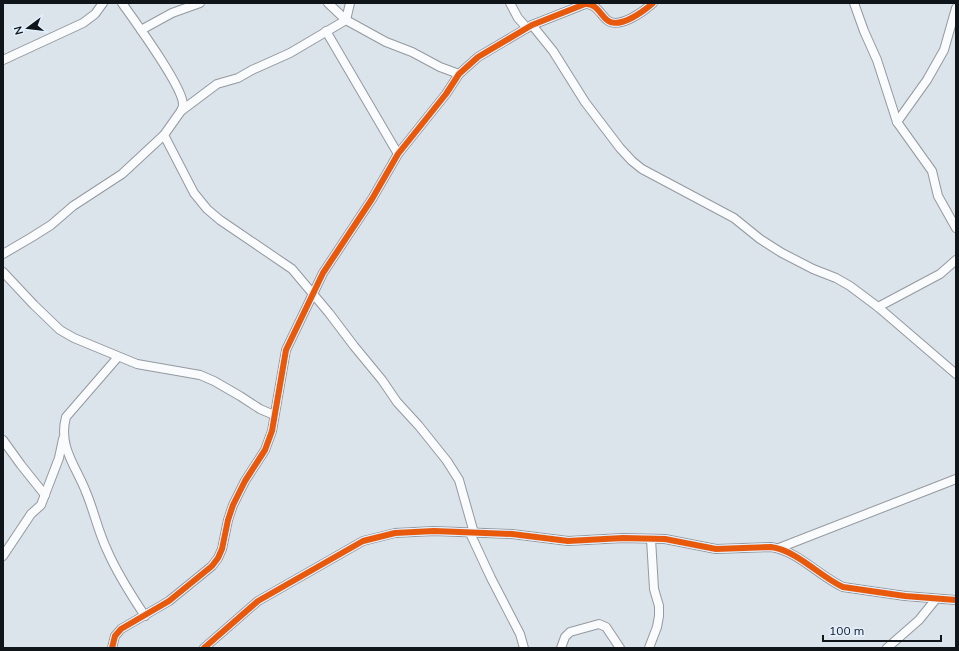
<svg xmlns="http://www.w3.org/2000/svg" width="959" height="651" viewBox="0 0 959 651" font-family="Mulish,sans-serif">
  <style>
    .lines { fill: none; stroke-linecap: round; stroke-linejoin: round }
    .street-casing { stroke: #94999f; stroke-width: 10 }
    .street { stroke: #fafbfc; stroke-width: 8 }
    .cycleway-casing { stroke: #e2f0ff; stroke-width: 8 }
    .cycleway { stroke: #e8590c; stroke-width: 6 }
  </style>
  <rect width="100%" height="100%" fill="#dbe3eb"/>
  <g class="lines">
    <defs>
      <g id="street">
        <path d="M122,3C134,20 184,88 183,105C183,107 182,109 181,111"/>
        <polyline points="328,3 346,20 386,42 412,52 440,67 459,74"/>
        <polyline points="510,3 518,18 527,28"/>
        <polyline points="854,3 864,31 877,60 897,122 932,171 938,196 956,228"/>
        <polyline points="532,25 553,51 585,102 620,148 632,161 642,169 734,218 760,239 782,253 813,269 836,278 850,286 878,307 956,374"/>
        <polyline points="141,30 172,13 200,3"/>
        <polyline points="326,31 398,154"/>
        <polyline points="3,60 83,23 95,14 103,3"/>
        <polyline points="897,122 927,80 944,50 956,8"/>
        <polyline points="164,135 194,193 207,209 220,220 292,269 329,313 354,346 382,380 397,402 419,426 447,461 459,480 474,533"/>
        <polyline points="3,254 32,237 51,225 73,206 122,174 164,135 181,111 217,84 238,78 252,70 290,53 346,20 350,3"/>
        <polyline points="3,272 34,305 60,330 74,338 137,364 200,375 214,381 240,396 260,409 274,415"/>
        <polyline points="878,307 940,274 956,260"/>
        <path d="M118,357L66,417C58,447 76,466 86,492C94,511 98,531 107,550C117,573 131,595 145,616"/>
        <polyline points="3,440 21,465 45,495"/>
        <polyline points="470,533 491,578 520,634 524,648"/>
        <polyline points="779,548 956,479"/>
        <polyline points="3,556 31,514 41,505 59,458 63,439"/>
        <path d="M112,648L115,636L121,629L169,601L212,566L218,558L222,549L228,520L233,505L245,481L265,450L272,431L286,350L323,273L372,199L398,154L446,94L459,74L478,57L532,25L585,4C596,3 600,14 607,20C619,30 644,11 653,3"/>
        <path d="M204,648L258,601L363,541L395,533L434,531L512,534L568,541L623,538L665,539L716,549L771,547C798,551 819,576 843,587L905,596L956,600"/>
        <polyline points="561,648 565,637 570,632 599,624 606,627 620,648"/>
        <polyline points="649,648 657,627 659,616 659,606 654,589 651,539"/>
        <polyline points="887,648 919,620 936,599"/>
      </g>
    </defs>
    <!-- street casing -->
    <use href="#street" class="street-casing"/>
    <!-- street -->
    <use href="#street" class="street"/>
    <defs>
      <g id="cycleway">
        <path d="M112,648L115,636L121,629L169,601L212,566L218,558L222,549L228,520L233,505L245,481L265,450L272,431L286,350L323,273L372,199L398,154L446,94L459,74L478,57L532,25L585,4C596,3 600,14 607,20C619,30 644,11 653,3"/>
        <path d="M204,648L258,601L363,541L395,533L434,531L512,534L568,541L623,538L665,539L716,549L771,547C798,551 819,576 843,587L905,596L956,600"/>
      </g>
    </defs>
    <!-- cycleway casing -->
    <use href="#cycleway" class="cycleway-casing"/>
    <!-- cycleway -->
    <use href="#cycleway" class="cycleway"/>
  </g>
  <!-- border -->
  <rect width="959" height="651" fill="none" stroke="#10151a" stroke-width="8"/>
  <!-- north arrow -->
  <g transform="translate(28 28) rotate(255)" stroke="#e2f0ff" stroke-width="3" paint-order="stroke">
  <path d="M0-3L7 15L0 10L-7 15Z" fill="#10151a"/>
  <text y="-6" font-size="11" font-weight="bold" text-anchor="middle" fill="#10151a">N</text>
  </g>
  <!-- scale -->
  <path d="M823 635v6h118v-6" fill="none" stroke="#10151a" stroke-width="2"/>
  <text x="829" y="635" font-size="12" fill="#10151a" stroke="#e2f0ff" stroke-width="3" paint-order="stroke">100 m</text>
</svg>
